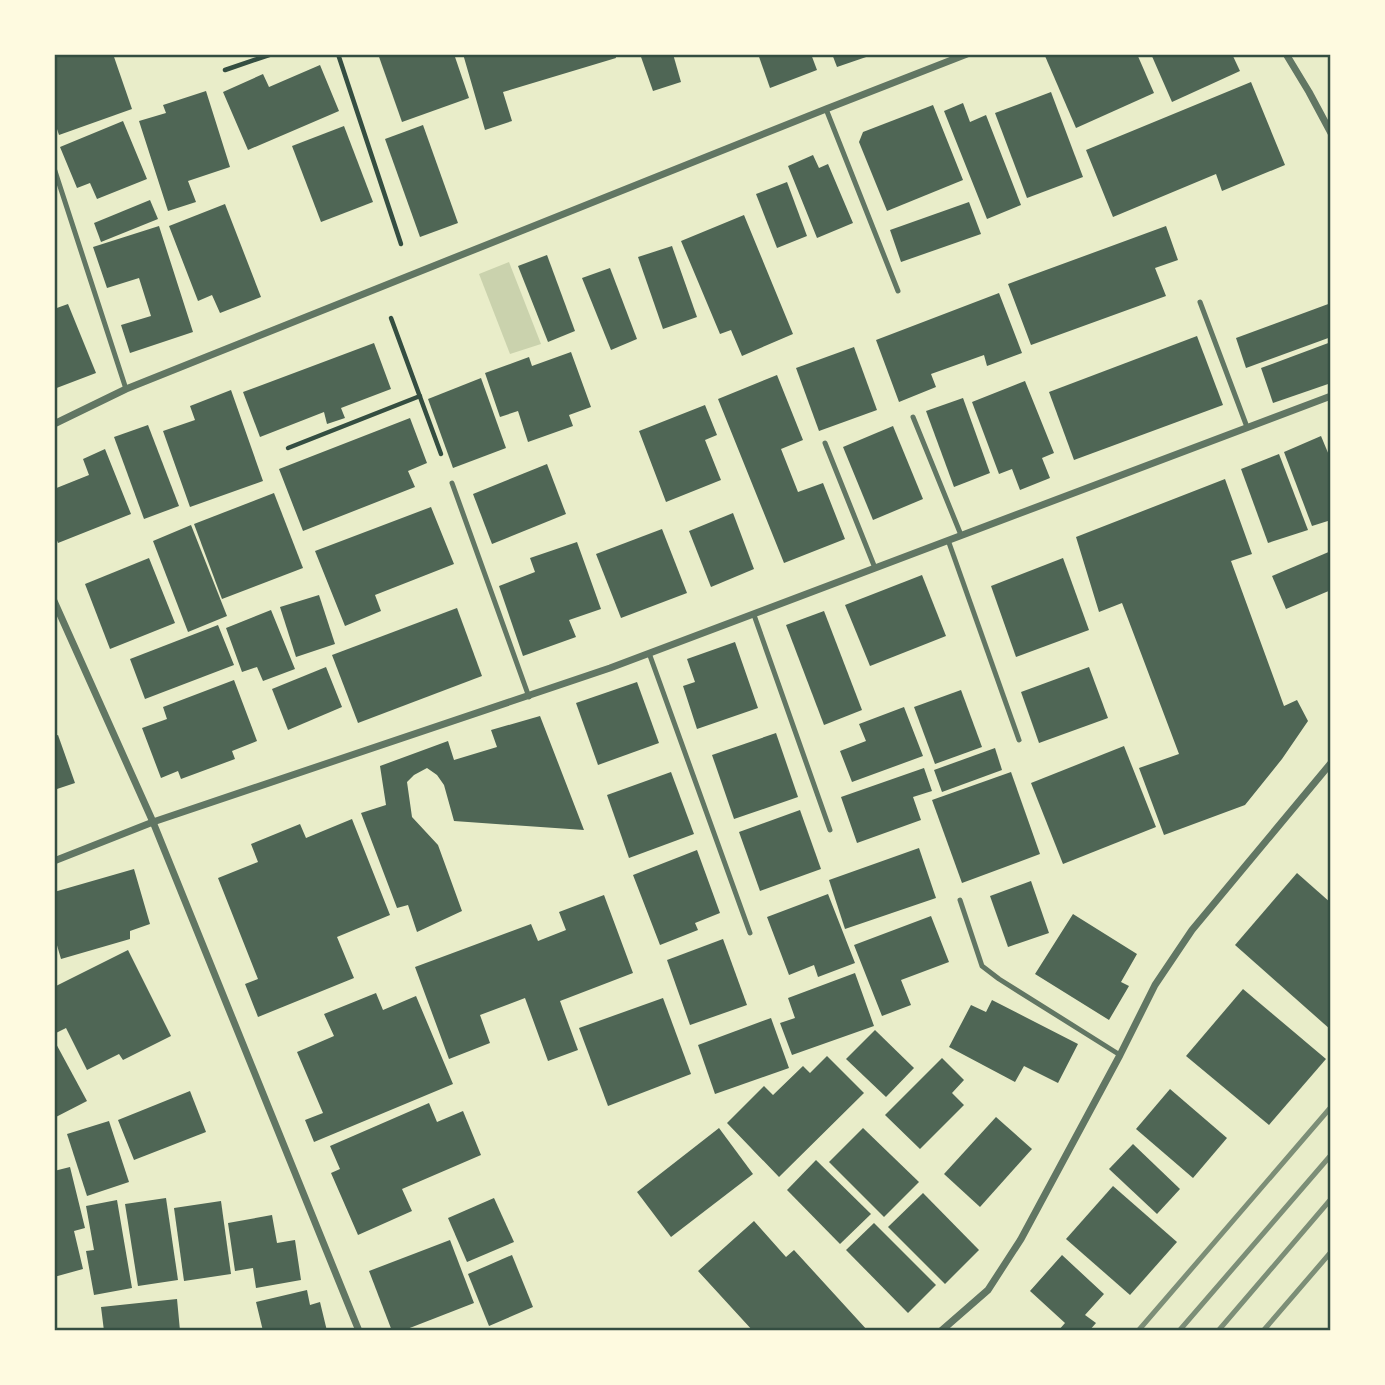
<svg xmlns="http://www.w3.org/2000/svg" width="1385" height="1385" viewBox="0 0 1385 1385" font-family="'PT Sans Narrow',sans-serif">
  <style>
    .green { fill: #cad2ad }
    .building { fill: #4f6655 }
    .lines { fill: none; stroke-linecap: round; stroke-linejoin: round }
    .path { stroke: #344e41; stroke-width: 4.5 }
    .service { stroke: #617663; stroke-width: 5 }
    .minor { stroke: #617663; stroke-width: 7 }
    .rail { stroke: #7c8e77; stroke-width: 5 }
    .neatline { fill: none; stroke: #344e41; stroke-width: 2.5 }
  </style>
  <rect width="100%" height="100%" fill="#e9edc9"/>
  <!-- green -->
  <polygon class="green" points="509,262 541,344 510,354 479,274"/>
  <!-- building -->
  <g class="building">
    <polygon points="54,54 113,54 132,109 59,135 54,120"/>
    <polygon points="378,54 454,54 469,98 402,122"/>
    <polygon points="463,54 615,54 616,58 503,92 512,121 485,130"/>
    <polygon points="640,54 673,54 681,82 653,91"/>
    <polygon points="758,54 811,54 817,70 770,88"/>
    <polygon points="832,54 872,54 872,55 837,67"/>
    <polygon points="1049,54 1137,54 1154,93 1076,128 1045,56"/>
    <polygon points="1151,54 1232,54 1240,71 1172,102"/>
    <polygon points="320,65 339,111 248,150 223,92 263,74 269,87"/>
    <polygon points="1251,82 1285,165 1222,191 1216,174 1113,217 1086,150"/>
    <polygon points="206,91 230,167 188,181 196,202 168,211 139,121 166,113 163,105"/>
    <polygon points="1051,92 1083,177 1027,198 995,113"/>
    <polygon points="963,103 970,122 986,115 1021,205 987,219 944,111"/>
    <polygon points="933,105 963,180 887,211 859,142 863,132"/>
    <polygon points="123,121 147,179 97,199 90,183 77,188 60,147"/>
    <polygon points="423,125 458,223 420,237 385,139"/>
    <polygon points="344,126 373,202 321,222 292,146"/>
    <polygon points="813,155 819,168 828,164 853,223 817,238 788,166"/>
    <polygon points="787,182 807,236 777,248 756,194"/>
    <polygon points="150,200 158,219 101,242 94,223"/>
    <polygon points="969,202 981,234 901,262 890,230"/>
    <polygon points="225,204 261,297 220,313 212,295 198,301 169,226"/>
    <polygon points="744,215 793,334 742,356 731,330 720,334 681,241"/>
    <polygon points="159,226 193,332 130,353 121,325 151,316 139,278 107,288 93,247"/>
    <polygon points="1166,226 1178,260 1155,268 1166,296 1031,345 1008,284"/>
    <polygon points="672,246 697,317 663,329 638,257"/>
    <polygon points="547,255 575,331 548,342 518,266"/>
    <polygon points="610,268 637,339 611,350 582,278"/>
    <polygon points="999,293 1022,353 987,366 984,355 931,374 936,387 899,402 876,340"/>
    <polygon points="1331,303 1331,337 1246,368 1236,338"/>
    <polygon points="68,304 96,373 54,389 54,309"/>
    <polygon points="1197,336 1223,405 1074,460 1049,392"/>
    <polygon points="1331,342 1331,383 1273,403 1261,368"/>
    <polygon points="374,343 391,389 341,408 345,418 327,424 324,412 260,437 243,392"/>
    <polygon points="854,347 877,410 819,431 796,368"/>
    <polygon points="571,352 591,407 569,415 573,426 528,442 518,411 500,417 485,373 529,357 532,366"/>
    <polygon points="777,375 803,440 781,449 798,492 823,483 845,539 784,563 718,399"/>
    <polygon points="481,378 506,448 453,468 428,399"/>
    <polygon points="1025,381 1054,453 1042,458 1050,478 1020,490 1012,469 999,474 972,402"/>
    <polygon points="231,390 263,481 190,507 163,431 195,420 190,406"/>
    <polygon points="963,398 990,473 954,487 926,411"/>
    <polygon points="705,405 717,435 705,440 721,480 666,502 639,431"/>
    <polygon points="410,418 427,463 408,471 415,487 303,531 279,469"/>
    <polygon points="148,425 179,506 144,519 114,437"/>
    <polygon points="893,426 923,499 873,520 843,447"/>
    <polygon points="1321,436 1331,460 1331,520 1312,526 1284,452"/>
    <polygon points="105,449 131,514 58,543 54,533 54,489 89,475 83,459"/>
    <polygon points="1279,454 1308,530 1268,543 1241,469"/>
    <polygon points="547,464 566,514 492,544 473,494"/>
    <polygon points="1225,479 1252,554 1231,561 1284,706 1297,700 1308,721 1282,759 1245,805 1164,835 1139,768 1179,754 1122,603 1099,612 1076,537"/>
    <polygon points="274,493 303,568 222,599 194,524"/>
    <polygon points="431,507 454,564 375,595 381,611 345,626 315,551"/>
    <polygon points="733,513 754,569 711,587 689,531"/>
    <polygon points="191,525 227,616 188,632 153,541"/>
    <polygon points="662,529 687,593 621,618 596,554"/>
    <polygon points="577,542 601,609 569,620 576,637 523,656 499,586 535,572 530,558"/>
    <polygon points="1331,551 1331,590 1286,609 1272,576"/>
    <polygon points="149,558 175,623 110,649 85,584"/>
    <polygon points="1063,558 1089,630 1016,657 991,586"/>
    <polygon points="922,575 946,636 870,666 845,605"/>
    <polygon points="319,595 335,644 296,657 280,607"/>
    <polygon points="457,608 482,676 358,723 332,655"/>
    <polygon points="271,610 295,669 263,681 257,667 242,672 226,628"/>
    <polygon points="824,611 862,710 824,725 786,625"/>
    <polygon points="218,625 234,665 145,699 130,659"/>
    <polygon points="735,642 758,708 697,729 683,686 695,682 687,659"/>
    <polygon points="326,667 342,707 288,730 272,689"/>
    <polygon points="1089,667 1108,718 1039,743 1021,692"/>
    <polygon points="234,680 257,741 232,751 235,759 181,779 178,771 161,778 142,728 167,719 163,707"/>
    <polygon points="637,682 659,743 598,765 576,703"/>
    <polygon points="961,690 982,747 935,764 914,707"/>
    <polygon points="904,707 923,756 852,782 840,751 866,741 859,724"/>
    <polygon points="540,716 584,830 454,821 444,785 437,775 427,768 414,775 407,782 412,817 438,845 462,911 417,932 408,905 397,908 361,813 386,805 380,766 448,741 454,760 497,747 491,730"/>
    <polygon points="776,733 798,797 734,819 712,755"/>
    <polygon points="58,735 75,783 54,790 54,736"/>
    <polygon points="1124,746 1156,827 1063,864 1031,783"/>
    <polygon points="995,748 1002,770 942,792 934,770"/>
    <polygon points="924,768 932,791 913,797 921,820 857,843 841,797"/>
    <polygon points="671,772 694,834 629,858 607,795"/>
    <polygon points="1011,772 1040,854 962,883 932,800"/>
    <polygon points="800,810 821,869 760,891 739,832"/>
    <polygon points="352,819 390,915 337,937 354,978 258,1017 245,984 258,979 218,878 258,862 251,844 300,824 306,838"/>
    <polygon points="919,848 936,898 845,929 829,880"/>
    <polygon points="697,850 720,913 695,923 698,930 660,945 633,875"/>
    <polygon points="134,869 150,924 130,931 130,939 61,959 54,935 54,892"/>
    <polygon points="1297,873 1331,903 1331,1030 1235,945"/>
    <polygon points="1031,881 1049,933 1008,947 990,896"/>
    <polygon points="828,894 855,963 818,977 814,965 789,975 767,917"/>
    <polygon points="604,895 633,973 560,1001 578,1050 548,1061 525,998 480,1015 490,1043 449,1059 415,967 531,924 538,941 566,930 559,912"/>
    <polygon points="1073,914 1137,954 1121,982 1129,986 1109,1020 1035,974"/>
    <polygon points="931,916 949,962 901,980 911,1005 882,1016 854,945"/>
    <polygon points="723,939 747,1005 690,1025 667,960"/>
    <polygon points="128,950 171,1036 123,1060 119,1054 87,1070 66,1028 54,1034 54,987"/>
    <polygon points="855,973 874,1026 792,1055 780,1023 795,1018 788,998"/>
    <polygon points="1243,989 1326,1059 1269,1125 1186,1056"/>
    <polygon points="376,993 383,1010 416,996 453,1084 314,1142 305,1120 323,1113 297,1052 334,1036 324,1014"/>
    <polygon points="663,998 691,1074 608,1106 579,1028"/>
    <polygon points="992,1000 1078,1044 1058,1083 1024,1066 1015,1082 949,1047 971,1005 986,1012"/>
    <polygon points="771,1018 789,1068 715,1094 698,1045"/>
    <polygon points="875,1030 914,1068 886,1097 846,1059"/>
    <polygon points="54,1040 87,1101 54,1118"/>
    <polygon points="827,1056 864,1093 779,1177 727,1123 764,1086 773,1095 803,1066 810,1073"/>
    <polygon points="942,1058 964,1080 952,1093 964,1105 920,1149 885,1115"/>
    <polygon points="1170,1089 1227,1138 1193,1178 1136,1129"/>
    <polygon points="190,1091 206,1132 134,1160 118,1120"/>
    <polygon points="429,1103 437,1122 463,1111 481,1155 402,1189 412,1211 358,1235 331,1173 340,1169 330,1146"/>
    <polygon points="996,1117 1032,1149 980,1207 944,1174"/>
    <polygon points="109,1121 129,1182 87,1196 67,1134"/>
    <polygon points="719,1128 753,1174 671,1237 637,1192"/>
    <polygon points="863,1128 919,1182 884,1217 829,1162"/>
    <polygon points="1133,1144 1180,1189 1157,1214 1109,1169"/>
    <polygon points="816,1160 871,1214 840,1244 787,1190"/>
    <polygon points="70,1167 85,1228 74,1231 83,1269 54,1277 54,1171"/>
    <polygon points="1113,1186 1177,1242 1130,1295 1066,1239"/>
    <polygon points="923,1193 979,1250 945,1284 888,1227"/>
    <polygon points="166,1198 178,1280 138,1286 125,1204"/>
    <polygon points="494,1198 514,1242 467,1262 448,1218"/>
    <polygon points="117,1200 132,1288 94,1295 86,1251 94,1250 86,1206"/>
    <polygon points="221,1201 231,1274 184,1281 174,1208"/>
    <polygon points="272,1215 277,1243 295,1240 301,1280 256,1288 253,1268 235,1271 228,1223"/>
    <polygon points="754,1221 786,1257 794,1250 868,1331 753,1331 698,1271"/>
    <polygon points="874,1223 936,1285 908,1313 846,1250"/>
    <polygon points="450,1240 474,1303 402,1331 392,1331 369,1271"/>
    <polygon points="512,1255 533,1307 489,1326 468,1274"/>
    <polygon points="1062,1255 1104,1294 1085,1315 1096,1323 1089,1331 1058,1331 1065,1323 1030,1291"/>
    <polygon points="307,1290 310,1305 320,1302 327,1331 263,1331 256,1302"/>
    <polygon points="177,1299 180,1331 104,1331 101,1307"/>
  </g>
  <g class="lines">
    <!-- path -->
    <g class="path">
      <polyline points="338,54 401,244"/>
      <polyline points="225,70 272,54"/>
      <polyline points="391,318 441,454"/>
      <polyline points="288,448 420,396"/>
    </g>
    <!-- service -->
    <g class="service">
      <polyline points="826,109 898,291"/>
      <polyline points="54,168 126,389"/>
      <polyline points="1200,302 1247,427"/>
      <polyline points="913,417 961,535"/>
      <polyline points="825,443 875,568"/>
      <polyline points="452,483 529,697"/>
      <polyline points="948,540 1019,740"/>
      <polyline points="754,615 830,830"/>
      <polyline points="649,653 750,933"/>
      <polyline points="960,900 982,966 999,979 1120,1055"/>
    </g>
    <!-- minor -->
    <g class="minor">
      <polyline points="1286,54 1309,92 1331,133"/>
      <polyline points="54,424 126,389 826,109 967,54"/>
      <polyline points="54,601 153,822 359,1331"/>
      <polyline points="54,861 153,822 610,668 1331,396"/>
      <polyline points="941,1331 988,1290 1021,1239 1120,1055 1155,985 1192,930 1331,763"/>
    </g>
    <!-- rail -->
    <g class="rail">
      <polyline points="1138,1331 1331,1107"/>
      <polyline points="1179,1331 1331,1155"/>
      <polyline points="1218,1331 1331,1199"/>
      <polyline points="1263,1331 1331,1252"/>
    </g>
  </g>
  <!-- border -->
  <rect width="1385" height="1385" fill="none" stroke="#fefae0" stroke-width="112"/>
  <rect x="56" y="56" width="1273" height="1273" class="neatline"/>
</svg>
